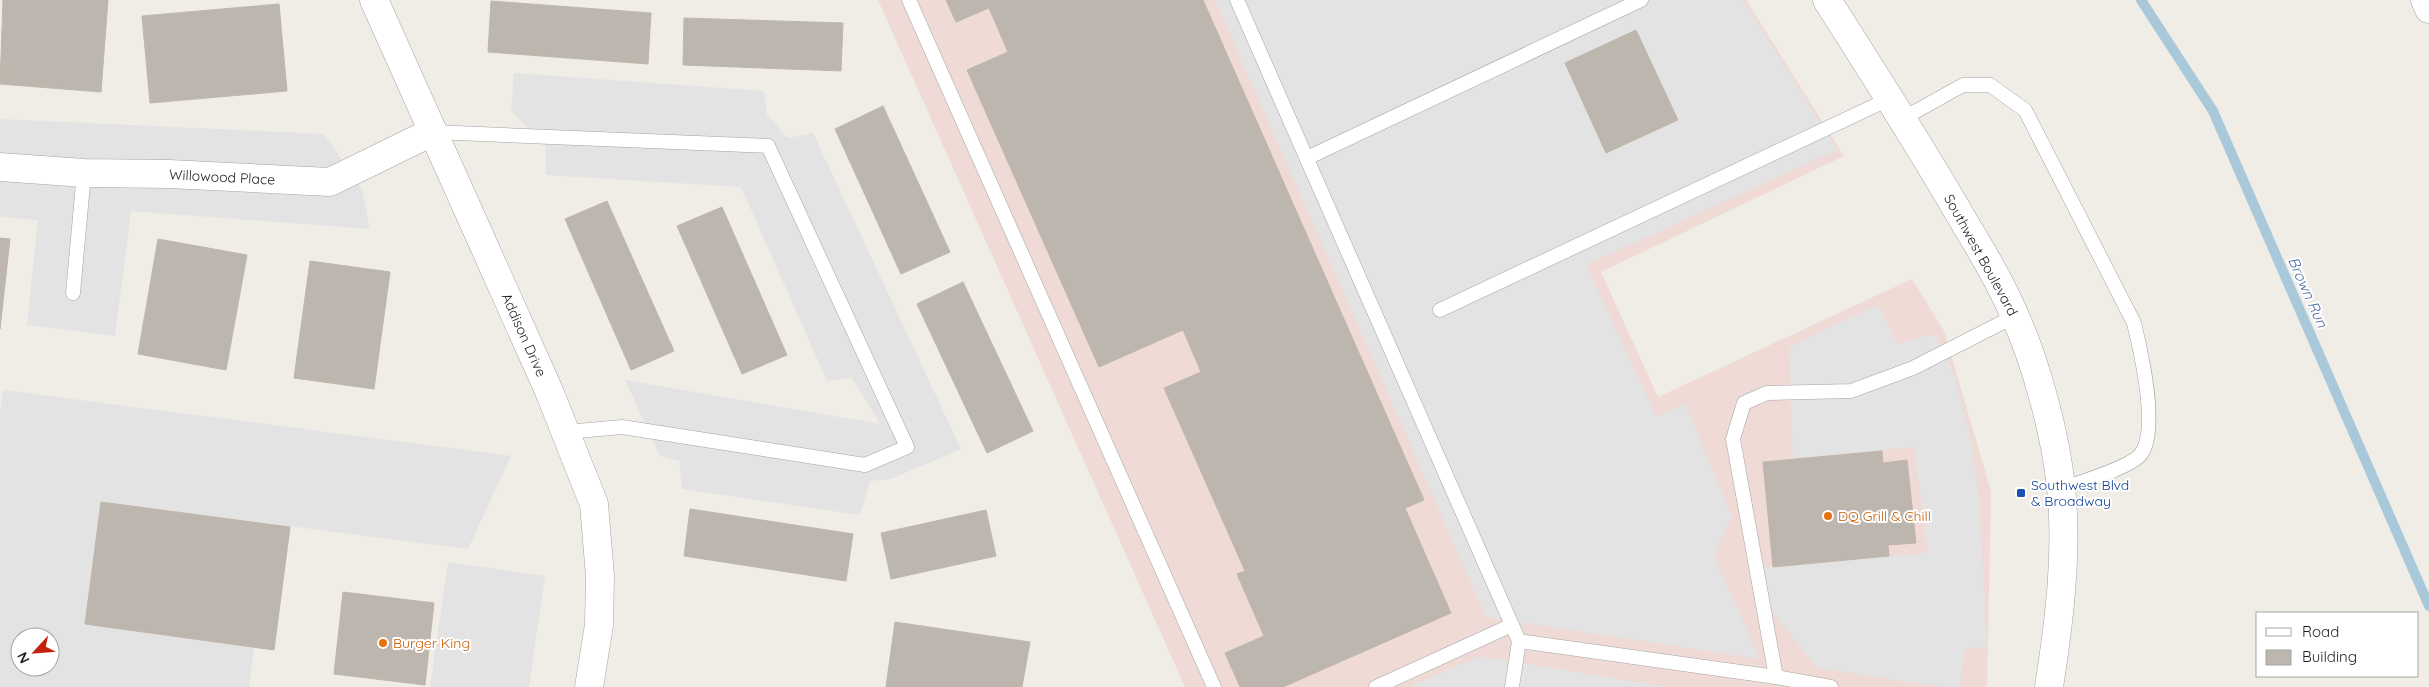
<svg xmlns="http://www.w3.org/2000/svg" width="2429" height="687" viewBox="0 0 2429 687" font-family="Quicksand,sans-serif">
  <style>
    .commercial { fill: #efdad6 }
    .parking { fill: #e3e3e3; fill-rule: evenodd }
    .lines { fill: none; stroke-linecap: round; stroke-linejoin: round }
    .stream { stroke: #a9c9da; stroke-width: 10 }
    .building { fill: #bcb6af; stroke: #c0b6a9 }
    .service-casing { stroke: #a3a3a3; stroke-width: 15 }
    .minor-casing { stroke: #a3a3a3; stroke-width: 29 }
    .tertiary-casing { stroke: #a3a3a3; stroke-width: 29 }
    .service { stroke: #fff; stroke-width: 14 }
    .minor { stroke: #fff; stroke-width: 28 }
    .tertiary { stroke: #fff; stroke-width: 28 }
    .transit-dot { fill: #1a4fb4; stroke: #fff; stroke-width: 2 }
    .food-dot { fill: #e8710a; stroke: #fff; stroke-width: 2 }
    .labels { text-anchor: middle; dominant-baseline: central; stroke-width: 4; stroke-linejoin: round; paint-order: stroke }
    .street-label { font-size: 14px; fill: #1f1f1f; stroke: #fff }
    .transit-label { font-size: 14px; fill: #164399; stroke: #fff; text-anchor: start }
    .food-label { font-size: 14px; fill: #c56008; stroke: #fff; text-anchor: start }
    .water-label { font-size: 15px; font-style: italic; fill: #5172a9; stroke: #fff }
  </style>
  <rect width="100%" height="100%" fill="#efede6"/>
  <!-- commercial -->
  <polygon class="commercial" points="878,0 1746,0 1844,156 1601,272 1658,397 1912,279 1944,331 1991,491 1987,687 1185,687"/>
  <!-- parking -->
  <g class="parking">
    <polygon points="1215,0 1743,0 1837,150 1586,265 1656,416 1685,404 1732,516 1714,556 1760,659 1486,617"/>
    <polygon points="514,73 764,91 767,115 788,138 813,133 961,449 891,479 870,481 860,515 682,489 679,461 660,456 625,380 880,424 852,378 827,381 741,187 546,175 546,147 511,110"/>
    <polygon points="0,119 324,134 362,189 370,229 131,211 115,336 27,325 38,220 0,217"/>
    <polygon points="1878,305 1897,344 1935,334 1955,377 1971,440 1979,497 1987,645 1964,651 1960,687 1942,687 1817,668 1761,597 1755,568 1928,553 1914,447 1793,459 1789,347"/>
    <path d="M3,390L511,456L468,549L101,502L85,624L254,647L249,687H0V414ZM20,637H50V667H20Z"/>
    <polygon points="448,562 545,576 529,687 430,687"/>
    <polygon points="1480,656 1667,687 1408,687"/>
  </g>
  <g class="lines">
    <!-- stream -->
    <polyline class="stream" points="2141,0 2213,111 2429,606"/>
  </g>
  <!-- building -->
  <g class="building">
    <polygon points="3,0 108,0 101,92 0,84"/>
    <polygon points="946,0 1203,0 1424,500 1405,508 1451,613 1283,687 1240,687 1225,653 1264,636 1237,574 1245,571 1164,388 1201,372 1183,330 1099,367 967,70 1008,52 989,8 956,22"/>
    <polygon points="491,1 651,13 648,64 488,52"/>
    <polygon points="279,4 287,91 150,103 142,16"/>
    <polygon points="684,18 843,23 841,71 683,65"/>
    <polygon points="1636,30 1678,120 1606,153 1565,63"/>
    <polygon points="883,106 950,252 901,274 835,129"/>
    <polygon points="607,201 674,351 631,370 565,219"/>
    <polygon points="722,207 787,355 742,374 677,226"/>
    <polygon points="0,238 10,239 0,329"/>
    <polygon points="158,239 247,255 226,370 138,354"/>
    <polygon points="310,261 390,272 374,389 294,378"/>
    <polygon points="963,282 1033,431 987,453 917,304"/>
    <polygon points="1882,451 1883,463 1907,460 1916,543 1888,545 1889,556 1773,567 1763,462"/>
    <polygon points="101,502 290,527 274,650 85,624"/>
    <polygon points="690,509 853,534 846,581 684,556"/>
    <polygon points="986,510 996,556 891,579 881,533"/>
    <polygon points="343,592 434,603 425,685 334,674"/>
    <polygon points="895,622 1030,642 1022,687 886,687"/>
  </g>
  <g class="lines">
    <defs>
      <g id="service">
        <polyline points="909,0 1214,687"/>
        <polyline points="1237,0 1519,641 1776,677"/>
        <path d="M1902,119L1963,85H1990L2025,110L2134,323C2141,352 2159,429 2141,454C2132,467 2078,483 2061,489"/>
        <polyline points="432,132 768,146 907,447 865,465 622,427 566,432"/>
        <polyline points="1307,158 1641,0"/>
        <polyline points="73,293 84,173"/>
        <polyline points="1440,310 1889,99"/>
        <polyline points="1376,687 1512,625"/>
        <polyline points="1512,687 1519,641"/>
        <polyline points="1831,687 1776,677 1733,439 1744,403 1767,393 1851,391 1913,368 2015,316"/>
      </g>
      <g id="minor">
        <polyline points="374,0 549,391 594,504 600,576 599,625 589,687"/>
        <polyline points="2425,0 2429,9"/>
        <polyline points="0,167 84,173 169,174 330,182 432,132"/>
      </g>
      <path id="tertiary" d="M1827,0C1872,71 1918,142 1960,215C1979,247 1999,279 2014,314C2036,362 2056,436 2061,488C2068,554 2059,622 2049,687"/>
    </defs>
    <!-- service casing -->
    <use href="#service" class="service-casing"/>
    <!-- minor casing -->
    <use href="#minor" class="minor-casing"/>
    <!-- tertiary casing -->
    <use href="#tertiary" class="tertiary-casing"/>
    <!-- service -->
    <use href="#service" class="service"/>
    <!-- minor -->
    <use href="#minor" class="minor"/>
    <!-- tertiary -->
    <use href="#tertiary" class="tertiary"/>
  </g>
  <!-- markers -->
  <rect class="transit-dot" x="2016" y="488" width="10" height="10" rx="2.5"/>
  <g class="food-dot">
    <circle cx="1828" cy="516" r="5"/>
    <circle cx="383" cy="643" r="5"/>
  </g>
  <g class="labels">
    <!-- street labels -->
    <g class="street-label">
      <text transform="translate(222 177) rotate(3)">Willowood Place</text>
      <text transform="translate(1981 255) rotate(61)">Southwest Boulevard</text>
      <text transform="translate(524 335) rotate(66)">Addison Drive</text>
    </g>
    <!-- transit labels -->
    <g class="transit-label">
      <text x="2031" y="485">Southwest Blvd<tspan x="2031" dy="16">&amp; Broadway</tspan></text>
    </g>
    <!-- food labels -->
    <g class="food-label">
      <text x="1838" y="516">DQ Grill &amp; Chill</text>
      <text x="393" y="643">Burger King</text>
    </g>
    <!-- water labels -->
    <g class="water-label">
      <text transform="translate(2308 292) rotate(66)">Brown Run</text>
    </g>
  </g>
  <!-- legend -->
  <rect x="2256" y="612" width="162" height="65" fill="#ffffff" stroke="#a5a5a5"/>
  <rect x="2266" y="628" width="25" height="8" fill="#ffffff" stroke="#a5a5a5"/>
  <text x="2302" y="637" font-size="15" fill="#1f1f1f">Road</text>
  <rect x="2266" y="650" width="25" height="15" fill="#bcb6af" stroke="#a5a5a5"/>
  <text x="2302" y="662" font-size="15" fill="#1f1f1f">Building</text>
  <!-- north arrow -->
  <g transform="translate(35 652) rotate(244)"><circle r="24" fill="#ffffff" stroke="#a5a5a5"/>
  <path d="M0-4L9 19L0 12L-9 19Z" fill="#c2220c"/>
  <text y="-8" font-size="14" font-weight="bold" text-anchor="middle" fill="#1f1f1f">N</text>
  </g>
</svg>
